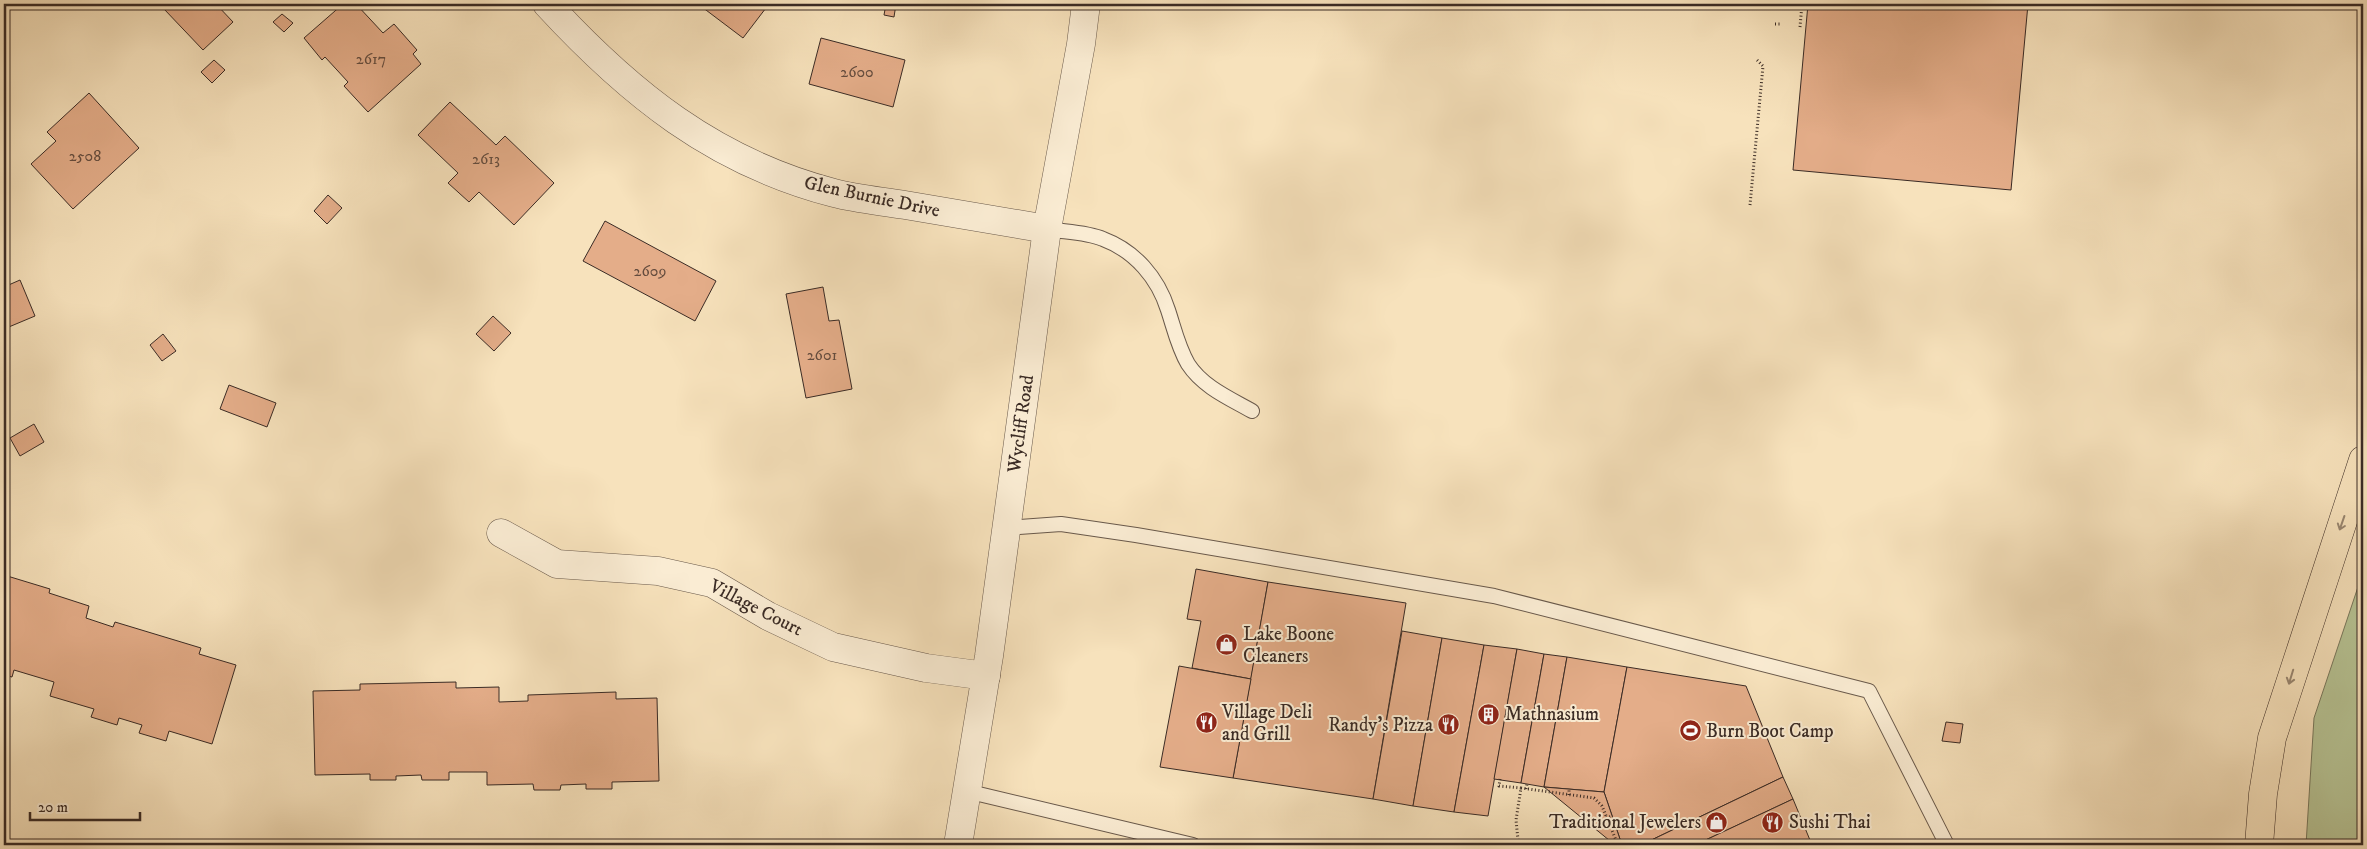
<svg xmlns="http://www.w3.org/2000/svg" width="2367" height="849" viewBox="0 0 2367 849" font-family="'IM FELL DW Pica',serif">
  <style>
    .green { fill: #b7c495; stroke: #78785d }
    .building { fill: #e4ad89; stroke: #3a2b25 }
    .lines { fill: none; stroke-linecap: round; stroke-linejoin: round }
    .service-casing { stroke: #69594b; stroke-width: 16 }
    .minor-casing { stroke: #69594b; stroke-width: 29 }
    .motorway-casing { stroke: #3a2b25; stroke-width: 29 }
    .path { stroke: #3a2b25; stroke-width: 3; stroke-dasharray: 1 2.5; stroke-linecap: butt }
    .service { stroke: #faecd3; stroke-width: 14 }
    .minor { stroke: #faecd3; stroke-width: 28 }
    .motorway { stroke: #f7e2bc; stroke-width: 28 }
    .oneway { stroke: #988670 }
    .labels { text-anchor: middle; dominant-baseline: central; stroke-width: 4; stroke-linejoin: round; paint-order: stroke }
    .number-label { font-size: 16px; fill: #644c3e }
    .street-label { font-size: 19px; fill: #3a2b25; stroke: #faecd3 }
    .poi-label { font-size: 19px; fill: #3a2b25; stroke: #faecd3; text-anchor: start }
  </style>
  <rect width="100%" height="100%" fill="#f7e2bc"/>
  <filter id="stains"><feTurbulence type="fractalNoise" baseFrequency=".004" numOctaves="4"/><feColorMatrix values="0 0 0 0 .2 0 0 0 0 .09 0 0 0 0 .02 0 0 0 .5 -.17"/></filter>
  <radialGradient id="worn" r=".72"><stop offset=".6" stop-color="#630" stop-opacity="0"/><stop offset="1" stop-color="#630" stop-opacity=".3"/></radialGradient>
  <!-- green -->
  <polygon class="green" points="2363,572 2363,845 2306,845 2314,718"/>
  <!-- building -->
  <g class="building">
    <polygon points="170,4 216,4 233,22 203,50 164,9"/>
    <polygon points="343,4 356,4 383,33 394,24 417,50 413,54 421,64 368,112 344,86 348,82 325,57 322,60 304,38"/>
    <polygon points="698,4 769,4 743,38"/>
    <polygon points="886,4 896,4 894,17 884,15"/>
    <polygon points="1808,4 2028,4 2011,190 1793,170"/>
    <polygon points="282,14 293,23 284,32 273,22"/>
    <polygon points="821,38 905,60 893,107 809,84"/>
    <polygon points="214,60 225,70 212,83 201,72"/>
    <polygon points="89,93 139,148 73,209 31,164 56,141 47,132"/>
    <polygon points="450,102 496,145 505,136 554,183 514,225 479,192 469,202 448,183 458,173 418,135"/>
    <polygon points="328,195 342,208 327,224 314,211"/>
    <polygon points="605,221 716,281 695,321 583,261"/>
    <polygon points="20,280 35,316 4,329 4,287"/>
    <polygon points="823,287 829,321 839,320 852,389 806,398 786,294"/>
    <polygon points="493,316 511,333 494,351 476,334"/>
    <polygon points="163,334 176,351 162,361 150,345"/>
    <polygon points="229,385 276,403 267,427 220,409"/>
    <polygon points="34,424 44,442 20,456 10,438"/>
    <polygon points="1196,569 1268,582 1251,679 1192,668 1201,621 1187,619"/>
    <polygon points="4,575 50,589 49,593 89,606 86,618 113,627 115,622 201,648 199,654 236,665 212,744 169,731 166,741 139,733 142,725 119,718 117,725 91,717 94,709 50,696 54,682 14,670 12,677 4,675"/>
    <polygon points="1268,582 1406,603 1373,799 1233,778"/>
    <polygon points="1402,631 1442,638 1413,806 1373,799"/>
    <polygon points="1442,638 1484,645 1454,812 1413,806"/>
    <polygon points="1484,645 1517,649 1488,816 1454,812"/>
    <polygon points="1517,649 1544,654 1521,783 1494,779"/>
    <polygon points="1544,654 1567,657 1544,787 1521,783"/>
    <polygon points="1567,657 1627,667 1604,792 1544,787"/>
    <polygon points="1179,666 1251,679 1233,778 1160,767"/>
    <polygon points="1627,667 1746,686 1783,777 1641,845 1622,845 1604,792"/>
    <polygon points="456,682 456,688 499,687 499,702 528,701 528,695 616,692 616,699 657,698 659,781 612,782 612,789 586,789 586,784 561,785 560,790 534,790 533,784 487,785 487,772 449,772 449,780 422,780 421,775 396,776 396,780 370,780 370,774 315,775 313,691 360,690 360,684"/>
    <polygon points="1946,722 1963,724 1960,743 1942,741"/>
    <polygon points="1783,777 1793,799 1695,845 1641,845"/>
    <polygon points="1544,787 1604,792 1622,845 1615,845"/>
    <polygon points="1793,799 1812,845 1695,845"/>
  </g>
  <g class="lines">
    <defs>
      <g id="service">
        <path d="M1047,229C1065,232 1087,232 1103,239C1135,251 1158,278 1168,310C1174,328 1178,347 1188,364C1203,387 1229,398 1252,411"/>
        <polyline points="1006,528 1061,524 1136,535 1494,596 1869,691 1947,845"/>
        <polyline points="966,791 1193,845"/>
      </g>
      <g id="minor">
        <path d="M547,4C629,93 714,162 834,193C857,199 881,201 905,205C952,213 999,221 1047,229"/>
        <polyline points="501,533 557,564 658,571 712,583 768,616 833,647 926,668 986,676"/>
        <polyline points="958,845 989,656 1047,229 1081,44 1086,4"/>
      </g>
      <polyline id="motorway" points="2259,845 2263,794 2272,738 2363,460"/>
    </defs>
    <!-- service casing -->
    <use href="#service" class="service-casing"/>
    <!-- minor casing -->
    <use href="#minor" class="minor-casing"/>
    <!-- motorway casing -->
    <use href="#motorway" class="motorway-casing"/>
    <!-- path -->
    <g class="path">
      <polyline points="1775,24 1781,24"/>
      <polyline points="1800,27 1802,4"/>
      <polyline points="1750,205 1763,66 1757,60"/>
      <polyline points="1500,779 1499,786 1521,788"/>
      <polyline points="1526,789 1527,784"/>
      <polyline points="1569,795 1569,789"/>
      <polyline points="1606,818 1612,816"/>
      <polyline points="1518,840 1516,820 1521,788 1594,798 1602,806 1618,845"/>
    </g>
    <!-- service -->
    <use href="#service" class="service"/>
    <!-- minor -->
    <use href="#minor" class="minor"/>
    <!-- motorway -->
    <use href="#motorway" class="motorway"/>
  </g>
  <!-- one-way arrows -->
  <defs><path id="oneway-shaft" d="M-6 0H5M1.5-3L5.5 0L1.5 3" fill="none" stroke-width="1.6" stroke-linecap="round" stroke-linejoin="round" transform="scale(1.25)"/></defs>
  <g class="oneway">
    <use href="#oneway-shaft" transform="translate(2342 523) rotate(109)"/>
    <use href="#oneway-shaft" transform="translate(2291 677) rotate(107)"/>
  </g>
  <!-- icons -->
  <defs>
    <symbol id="shop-disc" viewBox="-11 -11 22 22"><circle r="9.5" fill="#8f2418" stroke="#faecd3"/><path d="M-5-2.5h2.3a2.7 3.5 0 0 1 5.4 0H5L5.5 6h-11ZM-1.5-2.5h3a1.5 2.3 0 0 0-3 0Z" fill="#fff"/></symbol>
    <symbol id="building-disc" viewBox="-11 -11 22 22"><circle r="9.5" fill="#8f2418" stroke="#faecd3"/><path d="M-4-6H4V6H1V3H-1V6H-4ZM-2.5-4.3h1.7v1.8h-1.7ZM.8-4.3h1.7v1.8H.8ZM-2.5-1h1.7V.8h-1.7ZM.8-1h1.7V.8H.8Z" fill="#fff"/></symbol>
    <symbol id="restaurant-disc" viewBox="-11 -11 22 22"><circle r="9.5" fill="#8f2418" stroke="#faecd3"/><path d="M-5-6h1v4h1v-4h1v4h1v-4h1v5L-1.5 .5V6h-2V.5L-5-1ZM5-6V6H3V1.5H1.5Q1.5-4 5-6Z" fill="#fff"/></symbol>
    <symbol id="stadium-disc" viewBox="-11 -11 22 22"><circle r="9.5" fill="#8f2418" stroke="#faecd3"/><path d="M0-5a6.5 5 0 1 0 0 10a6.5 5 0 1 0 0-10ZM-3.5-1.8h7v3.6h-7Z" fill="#fff"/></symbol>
  </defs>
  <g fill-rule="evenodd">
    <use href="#shop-disc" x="1214" y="632" width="25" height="25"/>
    <use href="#building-disc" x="1476" y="702" width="25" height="25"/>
    <use href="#restaurant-disc" x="1194" y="710" width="25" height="25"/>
    <use href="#restaurant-disc" x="1436" y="712" width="25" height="25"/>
    <use href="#stadium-disc" x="1678" y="718" width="25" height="25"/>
    <use href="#shop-disc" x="1704" y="810" width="25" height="25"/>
    <use href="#restaurant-disc" x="1760" y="810" width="25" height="25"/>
  </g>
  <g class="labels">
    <!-- number labels -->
    <g class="number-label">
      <text x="371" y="59">2617</text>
      <text x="857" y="72">2600</text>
      <text x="85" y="156">2508</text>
      <text x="486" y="159">2613</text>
      <text x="650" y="271">2609</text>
      <text x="822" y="355">2601</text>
    </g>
    <!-- street labels -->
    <g class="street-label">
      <text transform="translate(872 197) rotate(12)">Glen Burnie Drive</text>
      <text transform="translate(1021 424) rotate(-82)">Wycliff Road</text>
      <text transform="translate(756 608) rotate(27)">Village Court</text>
    </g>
    <!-- poi labels -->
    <g class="poi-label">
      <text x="1243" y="634">Lake Boone<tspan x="1243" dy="22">Cleaners</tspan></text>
      <text x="1222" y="712">Village Deli<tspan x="1222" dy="22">and Grill</tspan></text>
      <text x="1505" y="714">Mathnasium</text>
      <text x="1433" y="725" text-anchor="end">Randy's Pizza</text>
      <text x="1706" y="731">Burn Boot Camp</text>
      <text x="1701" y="822" text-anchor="end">Traditional Jewelers</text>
      <text x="1789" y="822">Sushi Thai</text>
    </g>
  </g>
  <!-- margin -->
  <rect width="2367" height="849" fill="none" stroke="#f7e2bc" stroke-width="20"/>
  <rect x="5" y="5" width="2357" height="839" fill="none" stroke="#3a2b25" stroke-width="2.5"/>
  <rect x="10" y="10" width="2347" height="829" fill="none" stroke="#3a2b25"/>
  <!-- scale -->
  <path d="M30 812v8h110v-8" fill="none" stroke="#3a2b25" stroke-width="2.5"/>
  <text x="38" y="812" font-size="15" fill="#3a2b25" stroke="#faecd3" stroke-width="4" paint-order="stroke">20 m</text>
  <rect width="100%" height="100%" filter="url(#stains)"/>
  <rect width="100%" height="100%" fill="url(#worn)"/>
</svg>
